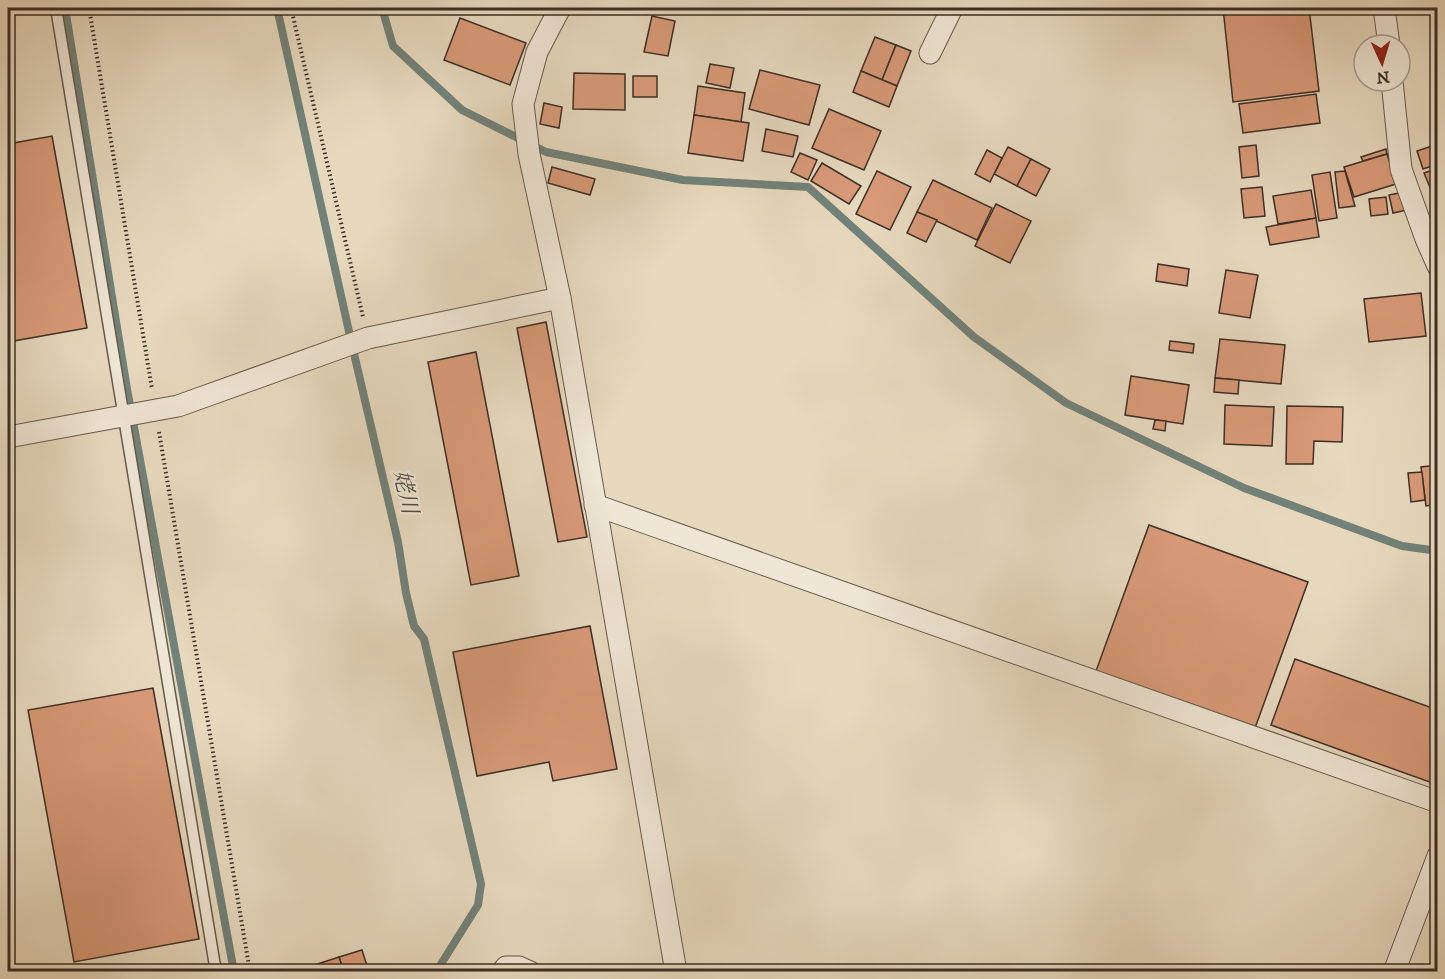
<svg xmlns="http://www.w3.org/2000/svg" width="1445" height="979" viewBox="0 0 1445 979" font-family="'IM FELL DW Pica','Noto Serif JP',serif">
  <style>
    .lines { fill: none; stroke-linecap: round; stroke-linejoin: round }
    .stream { stroke: #728279; stroke-width: 8 }
    .building { fill: #d99a79; stroke: #3b2f26; stroke-width: 1.5 }
    .lane-casing { stroke: #665a4c; stroke-width: 13 }
    .street-casing { stroke: #665a4c; stroke-width: 23 }
    .path { stroke: #3b2f26; stroke-width: 4; stroke-dasharray: 1.5 3; stroke-linecap: butt }
    .lane { stroke: #efe6d5; stroke-width: 10 }
    .street { stroke: #efe6d5; stroke-width: 21 }
    .labels { text-anchor: middle; dominant-baseline: central; stroke-width: 4.5; stroke-linejoin: round; paint-order: stroke }
    .water-label { font-size: 22px; font-style: italic; fill: #4d4b42; stroke: #efe6d5 }
  </style>
  <rect width="100%" height="100%" fill="#e7d9be"/>
  <filter id="stains"><feTurbulence type="fractalNoise" baseFrequency=".00333" numOctaves="4"/><feColorMatrix values="0 0 0 0 .2 0 0 0 0 .09 0 0 0 0 .02 0 0 0 .5 -.17"/></filter>
  <radialGradient id="worn" r=".72"><stop offset=".6" stop-color="#630" stop-opacity="0"/><stop offset="1" stop-color="#630" stop-opacity=".3"/></radialGradient>
  <g class="lines">
    <!-- stream -->
    <g class="stream">
      <polyline points="65,8 127,389 234,972"/>
      <polyline points="277,8 352,345 398,542 406,593 414,626 424,639 481,884 478,905 436,972"/>
      <polyline points="382,8 393,46 462,110 546,152 683,180 808,187 974,337 1066,403 1244,488 1402,546 1438,551"/>
    </g>
  </g>
  <!-- building -->
  <g class="building">
    <polygon points="1223,8 1309,8 1319,91 1233,102"/>
    <polygon points="652,16 675,21 668,56 644,52"/>
    <polygon points="460,18 526,43 510,85 444,60"/>
    <polygon points="875,37 896,45 882,80 861,71"/>
    <polygon points="896,45 911,51 897,86 882,80"/>
    <polygon points="710,64 734,68 730,88 706,83"/>
    <polygon points="760,70 820,85 809,125 749,109"/>
    <polygon points="861,71 897,86 889,107 853,92"/>
    <polygon points="574,73 625,74 625,110 573,109"/>
    <rect x="633" y="76" width="24" height="21"/>
    <polygon points="698,86 745,93 741,122 694,115"/>
    <polygon points="1316,94 1320,123 1243,133 1239,104"/>
    <polygon points="544,103 562,107 559,128 540,124"/>
    <polygon points="829,109 881,131 864,170 812,148"/>
    <polygon points="694,115 749,123 743,161 688,153"/>
    <polygon points="766,129 798,136 793,157 762,151"/>
    <polygon points="52,136 87,328 8,342 8,144"/>
    <polygon points="1438,144 1438,164 1423,169 1417,151"/>
    <polygon points="1256,145 1259,176 1242,178 1239,147"/>
    <polygon points="1008,147 1031,159 1017,186 994,174"/>
    <polygon points="1386,149 1387,154 1363,161 1361,157"/>
    <polygon points="987,150 1002,158 990,182 975,174"/>
    <polygon points="800,153 817,160 808,180 791,172"/>
    <polygon points="1387,154 1396,184 1354,197 1344,167"/>
    <polygon points="1031,159 1050,169 1036,196 1017,186"/>
    <polygon points="822,163 861,186 849,204 811,181"/>
    <polygon points="552,167 595,179 590,195 548,183"/>
    <polygon points="1438,168 1438,190 1432,192 1424,173"/>
    <polygon points="877,171 911,187 890,230 856,214"/>
    <polygon points="1345,171 1355,206 1339,208 1335,172"/>
    <polygon points="1330,172 1337,218 1319,221 1312,175"/>
    <polygon points="933,180 992,208 977,240 917,212"/>
    <polygon points="1262,187 1265,216 1244,218 1241,189"/>
    <polygon points="1311,190 1316,218 1278,224 1273,196"/>
    <polygon points="1404,192 1407,210 1393,213 1389,195"/>
    <polygon points="1386,197 1388,214 1371,216 1369,199"/>
    <polygon points="996,204 1031,221 1010,263 975,246"/>
    <polygon points="917,212 937,220 926,242 907,233"/>
    <polygon points="1316,218 1319,237 1270,245 1266,227"/>
    <polygon points="1158,264 1189,269 1187,286 1156,281"/>
    <polygon points="1226,270 1258,275 1250,318 1219,313"/>
    <polygon points="1421,293 1426,336 1369,342 1364,299"/>
    <polygon points="546,322 587,537 558,542 517,328"/>
    <polygon points="1220,339 1285,345 1281,384 1215,378"/>
    <polygon points="1170,341 1194,344 1193,353 1169,350"/>
    <polygon points="476,352 519,576 471,585 428,362"/>
    <polygon points="1131,376 1189,385 1183,424 1125,415"/>
    <polygon points="1215,378 1239,380 1238,394 1214,392"/>
    <polygon points="1225,405 1274,407 1272,446 1224,444"/>
    <polygon points="1287,406 1343,407 1342,442 1314,441 1313,464 1286,464"/>
    <polygon points="1155,420 1166,421 1165,431 1153,429"/>
    <polygon points="1438,465 1438,504 1426,506 1421,467"/>
    <polygon points="1422,472 1425,500 1411,502 1408,473"/>
    <polygon points="1149,525 1308,582 1255,728 1096,671"/>
    <polygon points="590,626 617,769 553,781 549,762 477,776 453,652"/>
    <polygon points="1295,659 1438,710 1438,785 1271,725"/>
    <polygon points="153,688 199,939 74,962 28,710"/>
    <polygon points="362,950 369,972 344,972 339,957"/>
    <polygon points="339,957 344,972 293,972"/>
  </g>
  <g class="lines">
    <defs>
      <polyline id="lane" points="56,8 216,972"/>
      <g id="street">
        <polyline points="560,8 537,52 523,104 529,154 560,298 676,972"/>
        <polyline points="1384,8 1389,45"/>
        <polyline points="930,53 952,8"/>
        <polyline points="1392,81 1401,169 1426,239 1438,266"/>
        <polyline points="8,437 178,406 368,338 560,298"/>
        <polyline points="595,505 1438,802"/>
        <polyline points="502,972 506,967 519,967 530,972"/>
        <polyline points="1394,972 1438,856"/>
      </g>
    </defs>
    <!-- lane casing -->
    <use href="#lane" class="lane-casing"/>
    <!-- street casing -->
    <use href="#street" class="street-casing"/>
    <!-- path -->
    <g class="path">
      <polyline points="89,8 152,389"/>
      <polyline points="291,8 363,317"/>
      <polyline points="159,432 250,972"/>
    </g>
    <!-- lane -->
    <use href="#lane" class="lane"/>
    <!-- street -->
    <use href="#street" class="street"/>
  </g>
  <g class="labels">
    <!-- water labels -->
    <g class="water-label">
      <text transform="translate(405 492) rotate(77)">姥川</text>
    </g>
  </g>
  <!-- margin -->
  <rect width="1445" height="979" fill="none" stroke="#e7d9be" stroke-width="30"/>
  <rect x="9" y="9" width="1427" height="961" fill="none" stroke="#3b2f26" stroke-width="3"/>
  <rect x="15" y="15" width="1415" height="949" fill="none" stroke="#3b2f26" stroke-width="1.5"/>
  <!-- north arrow -->
  <g transform="translate(1382 63) rotate(176)"><circle r="28" fill="#efe6d5" stroke="#a79d8f" stroke-width="1.5"/>
  <path d="M0-4.5L10 22L0 15L-10 22Z" fill="#8f2418"/>
  <text y="-9" font-size="16" font-weight="bold" text-anchor="middle" fill="#3b2f26">N</text>
  </g>
  <rect width="100%" height="100%" filter="url(#stains)"/>
  <rect width="100%" height="100%" fill="url(#worn)"/>
</svg>
